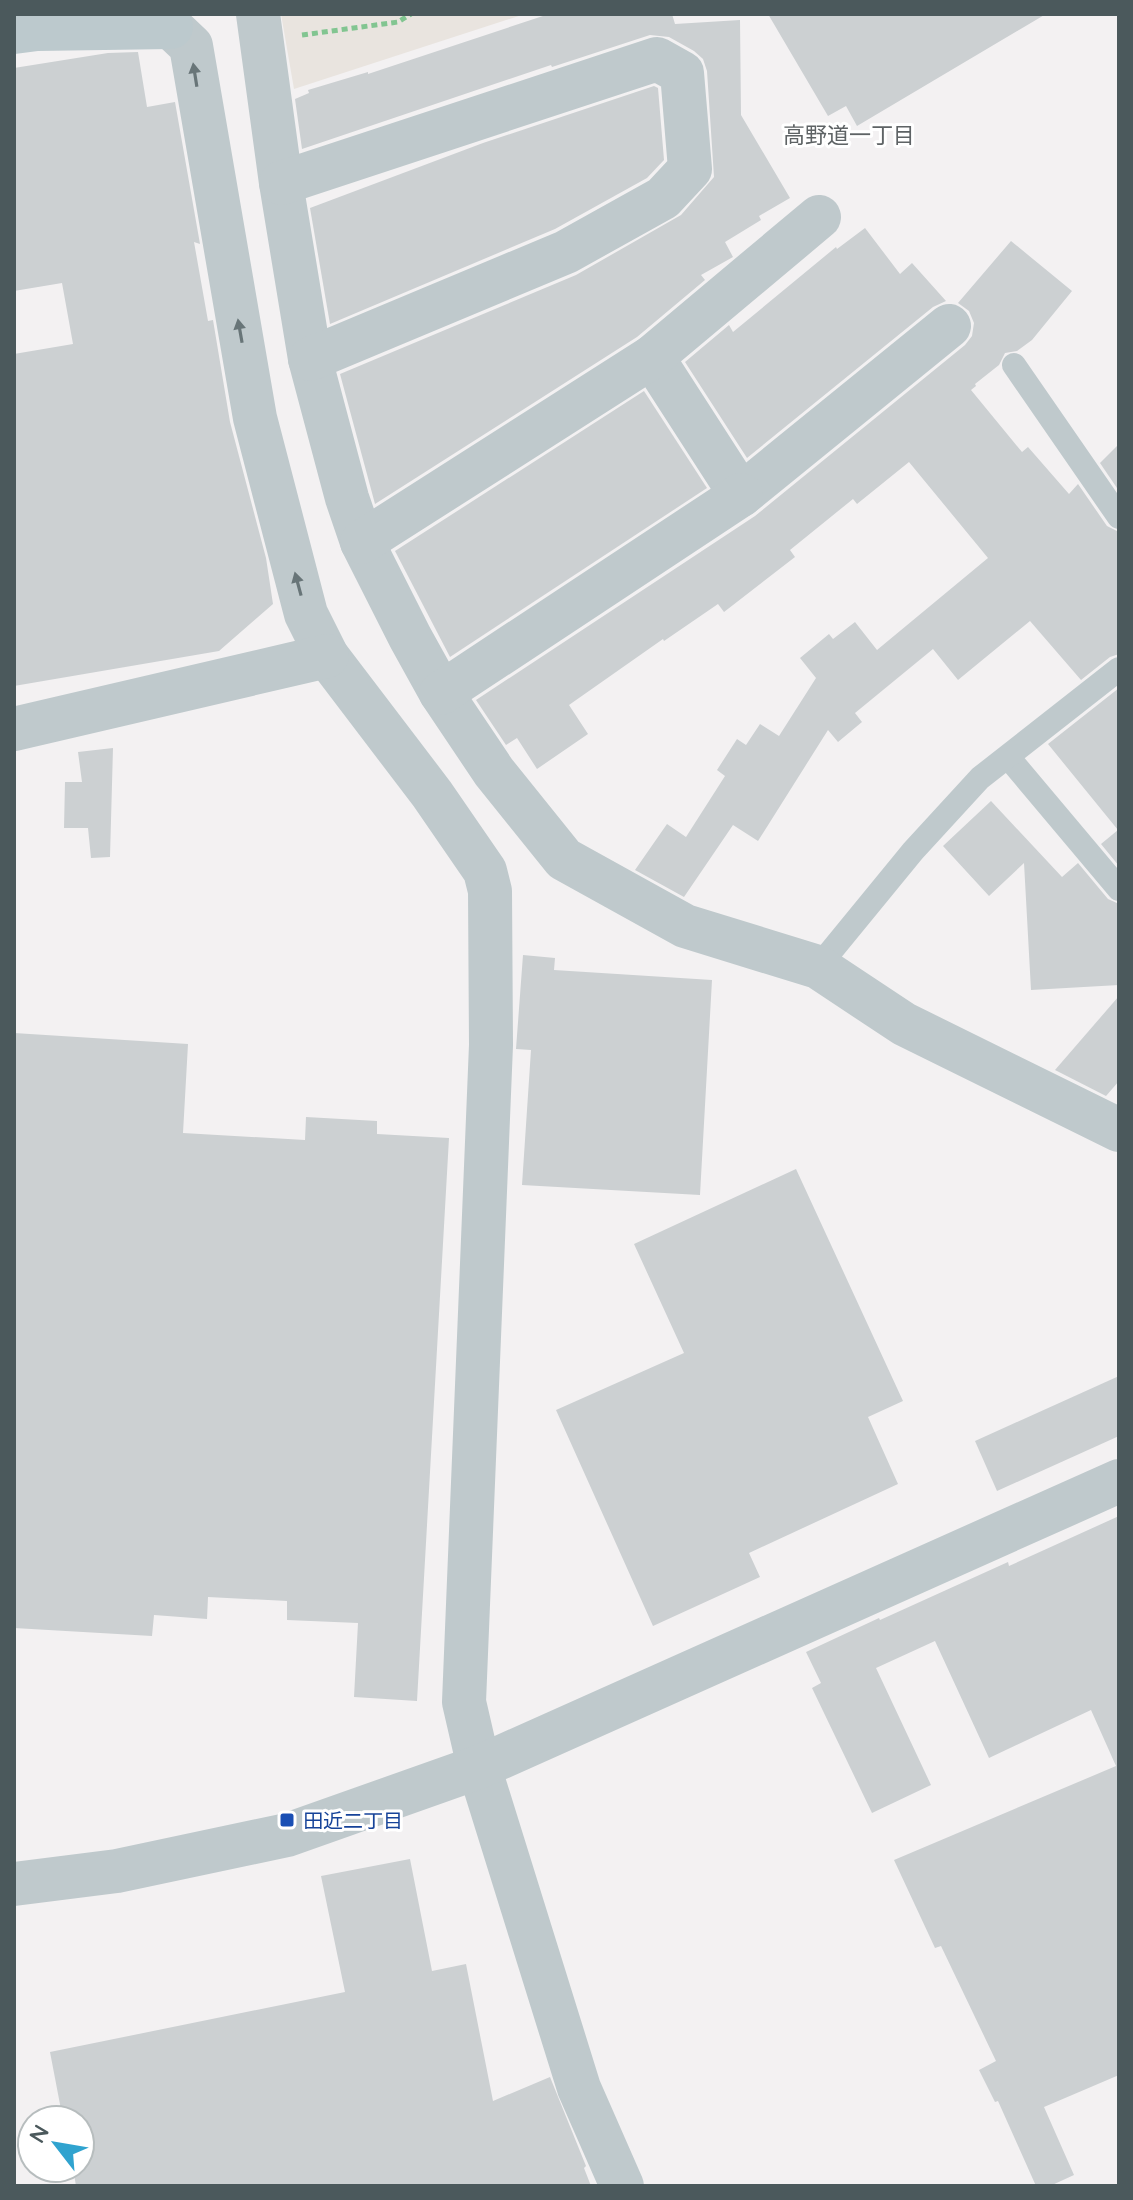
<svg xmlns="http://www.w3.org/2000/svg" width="1133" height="2200" viewBox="0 0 1133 2200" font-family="Quicksand,'Noto Sans JP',sans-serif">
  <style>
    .commercial { fill: #e9e4df }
    .building { fill: #ccd0d2 }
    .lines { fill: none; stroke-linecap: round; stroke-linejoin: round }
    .path { stroke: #82c591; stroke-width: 5; stroke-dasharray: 6 4; stroke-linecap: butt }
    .lane { stroke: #bfc9cc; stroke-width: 24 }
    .street { stroke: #bfc9cc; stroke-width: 44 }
    .secondary { stroke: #bcc9cd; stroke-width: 44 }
    .oneway { fill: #687578 }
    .transit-dot { fill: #1a4fb4; stroke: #fff; stroke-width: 3 }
    .labels { text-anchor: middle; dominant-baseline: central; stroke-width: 6; stroke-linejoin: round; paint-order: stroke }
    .transit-label { font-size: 20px; fill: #164399; stroke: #fff; text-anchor: start }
    .neighbourhood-label { font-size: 22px; fill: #5e6365; stroke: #fff }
  </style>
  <rect width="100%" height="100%" fill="#f3f1f2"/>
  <!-- commercial -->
  <polygon class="commercial" points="281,14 525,14 294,89"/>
  <!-- building -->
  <g class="building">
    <polygon points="549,14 672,14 675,24 740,20 741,115 790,198 759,216 761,220 725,242 733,257 701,275 705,280 637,337 375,504 340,374 576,275 681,215 714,177 707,71 703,59 694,51 669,37 650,35 552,67 551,65 302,149 295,99 309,93 308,90 368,72 368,74"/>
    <polygon points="768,14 1046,14 857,126 846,106 828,116"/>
    <polygon points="138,52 147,107 175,102 200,244 194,242 208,321 213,320 230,422 266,558 273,604 219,651 14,686 14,354 73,344 62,283 14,291 14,68 108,53"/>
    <polygon points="654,86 658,88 664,160 647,178 555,229 330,324 310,208 483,143"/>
    <polygon points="865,228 900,274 912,263 946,301 933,307 747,458 685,362 729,325 733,332 836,247 837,249"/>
    <polygon points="1011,241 1072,291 1032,340 1017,351 1005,353 999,365 975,384 976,386 971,390 1022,452 1028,447 1069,494 1078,484 1107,526 1119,532 1119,654 1110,657 1081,680 1030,621 958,680 933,649 855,713 862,722 838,742 828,730 758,841 733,825 684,897 635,870 667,824 686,837 725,776 717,770 737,739 746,745 760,724 779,736 816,678 800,658 829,634 833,639 855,622 877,650 988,558 909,462 857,504 853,499 790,550 795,557 724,612 718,604 664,641 663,639 569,705 588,734 537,769 517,738 506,745 476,700 755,516 965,345 972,336 974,323 969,311 958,303"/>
    <polygon points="644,391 707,488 450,657 395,551"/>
    <polygon points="1119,444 1119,491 1100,463"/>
    <polygon points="1119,688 1119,866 1101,844 1118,830 1048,744"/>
    <polygon points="113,748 110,857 91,858 88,828 64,828 65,782 82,782 78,752"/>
    <polygon points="991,801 1062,877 1078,863 1108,899 1119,904 1119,985 1031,990 1024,863 989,896 943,846"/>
    <polygon points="523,955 555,958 554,970 712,980 700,1195 522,1185 531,1050 516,1049"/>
    <polygon points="1119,996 1119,1081 1106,1096 1055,1070"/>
    <polygon points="14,1033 188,1044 183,1133 305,1140 306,1117 377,1121 377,1134 449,1138 417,1701 354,1697 358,1623 287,1620 287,1601 208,1597 207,1619 154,1615 152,1636 14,1628"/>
    <polygon points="796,1169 903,1401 868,1417 898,1484 749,1553 760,1577 653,1626 556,1410 684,1353 634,1244"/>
    <polygon points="1119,1376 1119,1436 997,1491 975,1441"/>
    <polygon points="1119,1516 1119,2075 1044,2107 1074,2175 1050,2186 1036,2186 998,2101 995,2102 979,2070 996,2061 941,1946 935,1948 894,1860 1116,1766 1091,1710 989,1758 935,1641 876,1668 931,1785 872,1813 812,1688 821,1683 806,1652 879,1618 880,1620 1008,1562 1009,1566"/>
    <polygon points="410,1859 432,1971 466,1964 493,2101 550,2077 586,2166 584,2168 591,2186 76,2186 73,2168 80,2168 80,2120 63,2120 50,2052 345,1992 321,1876"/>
  </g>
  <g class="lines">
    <!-- path -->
    <polyline class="path" points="302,35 398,22 411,14"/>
    <!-- lane -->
    <g class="lane">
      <polyline points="1014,365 1119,517"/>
      <polyline points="1008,757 1119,889"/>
      <polyline points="818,967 913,851 980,778 1119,669"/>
    </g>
    <!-- street -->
    <g class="street">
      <polyline points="258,14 281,183 310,359 347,498 362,542 410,637 441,693 494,772 564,859 685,926 818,967 904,1024 1119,1130"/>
      <polyline points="171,27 191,46 255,418 306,614 327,656 432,794 485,871 490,891 491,1045 464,1702 479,1767 579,2088 622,2186"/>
      <polyline points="281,183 657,59 682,73 690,169 663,198 566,252 310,359"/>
      <polyline points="652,357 741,495 949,326"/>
      <polyline points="362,542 652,357 819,217"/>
      <polyline points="441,693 741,495"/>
      <polyline points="14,729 327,656"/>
      <polyline points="14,1884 117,1871 287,1835 479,1767 1119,1481"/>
    </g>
    <!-- secondary -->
    <polyline class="secondary" points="14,32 37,29 171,27"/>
  </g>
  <!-- one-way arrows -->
  <defs><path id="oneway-solid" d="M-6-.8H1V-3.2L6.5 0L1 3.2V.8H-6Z" transform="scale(2)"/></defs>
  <g class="oneway">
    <use href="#oneway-solid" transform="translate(195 75) rotate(-99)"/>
    <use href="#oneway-solid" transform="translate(240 331) rotate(-100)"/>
    <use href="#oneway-solid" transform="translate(298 584) rotate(-105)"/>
  </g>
  <!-- markers -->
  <rect class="transit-dot" x="279" y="1812" width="16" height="16" rx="4"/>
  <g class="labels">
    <!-- transit labels -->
    <g class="transit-label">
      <text x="303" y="1820">田近二丁目</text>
    </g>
    <!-- neighbourhood labels -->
    <g class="neighbourhood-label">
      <text x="849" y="135">高野道一丁目</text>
    </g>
  </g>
  <!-- border -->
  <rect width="1133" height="2200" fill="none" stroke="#4b595c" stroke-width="32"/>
  <!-- north arrow -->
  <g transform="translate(56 2144) rotate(301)"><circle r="38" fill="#ffffff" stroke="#b7bdbe" stroke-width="2"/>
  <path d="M0-6L14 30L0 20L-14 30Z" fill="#30a3cf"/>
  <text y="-12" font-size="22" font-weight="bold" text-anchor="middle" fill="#4b595c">N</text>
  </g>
</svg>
